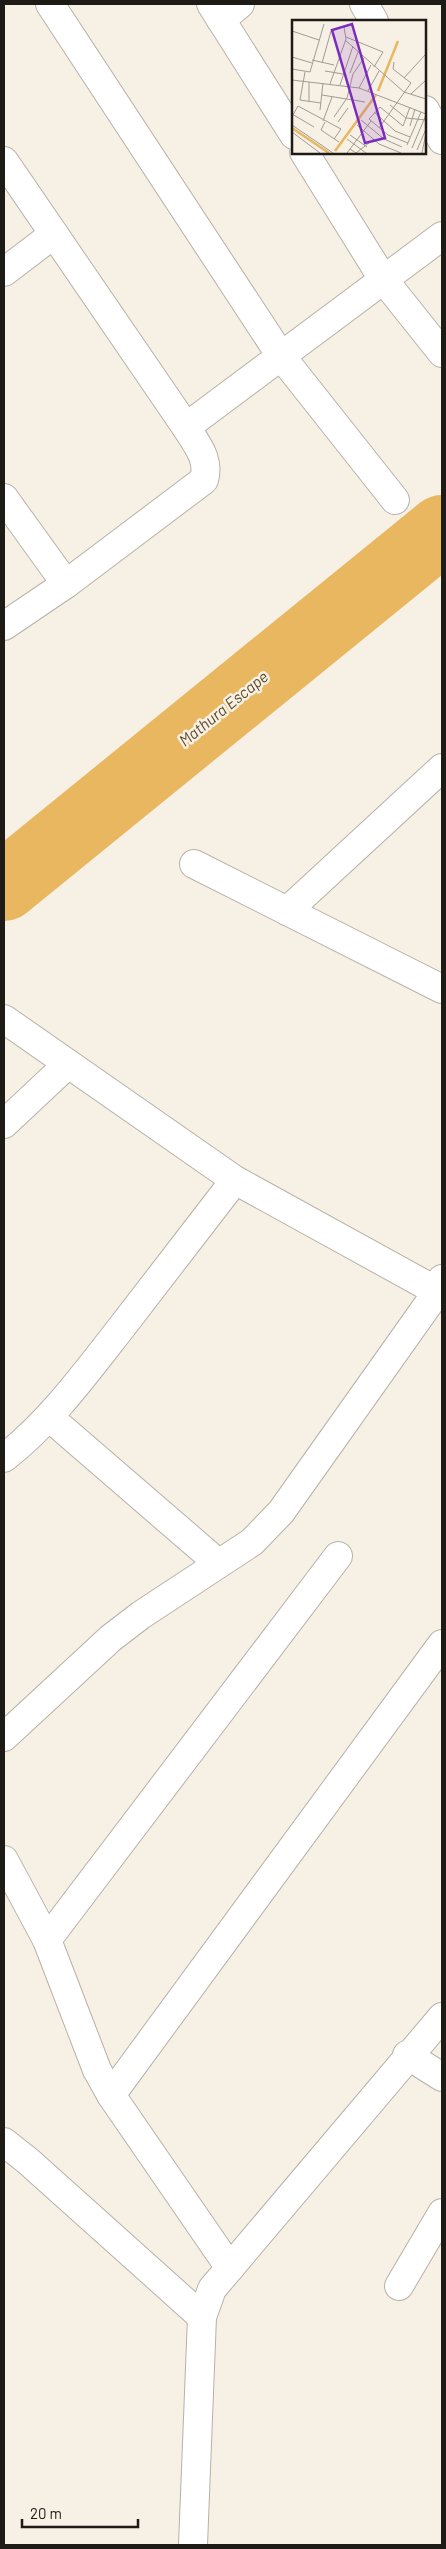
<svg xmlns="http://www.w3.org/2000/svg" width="446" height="2549" viewBox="0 0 446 2549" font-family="Barlow,sans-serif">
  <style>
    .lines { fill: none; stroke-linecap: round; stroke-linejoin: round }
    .river { stroke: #e8b760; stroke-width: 70 }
    .minor-casing { stroke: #b7b1a7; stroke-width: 30 }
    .tertiary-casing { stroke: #b7b1a7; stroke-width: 30 }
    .minor { stroke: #fff; stroke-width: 28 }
    .tertiary { stroke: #fff; stroke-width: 28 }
    .labels { text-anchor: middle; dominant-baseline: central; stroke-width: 5; stroke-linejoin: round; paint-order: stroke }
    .water-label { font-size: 16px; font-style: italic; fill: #5e4925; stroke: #f7f0e5 }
    .inset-river { fill: none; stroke: #e8b760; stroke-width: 2.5 }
    .inset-road { fill: none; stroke: #a09b93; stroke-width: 1 }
    .view { fill: #7b2cbf; fill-opacity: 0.15; stroke: #7b2cbf; stroke-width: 2.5 }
    .inset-edge { fill: none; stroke: #1e1b17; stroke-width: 2.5 }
  </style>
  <rect width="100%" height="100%" fill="#f7f0e5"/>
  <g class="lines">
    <!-- river -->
    <polyline class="river" points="4,886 442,530"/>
    <defs>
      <g id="minor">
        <polyline points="50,4 281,356 395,500"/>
        <polyline points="211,4 294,135"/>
        <polyline points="364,4 374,21"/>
        <polyline points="221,20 240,4"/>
        <polyline points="425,110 442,140"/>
        <polyline points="304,152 383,279 442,353"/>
        <path d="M4,161L186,427C197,445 210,459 204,480L66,584L4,626"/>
        <polyline points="4,272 54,234"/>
        <polyline points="186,427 442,236"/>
        <polyline points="4,498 66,584"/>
        <polyline points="194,864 442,989"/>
        <polyline points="287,911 442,768"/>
        <polyline points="4,1124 68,1064"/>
        <polyline points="49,1417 218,1563"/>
        <path d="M4,1458C50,1422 85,1374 121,1328C159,1279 197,1229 235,1180"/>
        <polyline points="4,1737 111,1638 141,1615 252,1542 281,1512 437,1292 442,1279"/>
        <polyline points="4,1860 47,1940 97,2070 111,2095 230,2268"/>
        <polyline points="47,1940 338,1556"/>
        <polyline points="407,2055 442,2077"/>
        <polyline points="111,2095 442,1644"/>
        <polyline points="4,2142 28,2161 202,2317"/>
        <polyline points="399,2286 442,2213"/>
        <polyline points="193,2545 202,2317 212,2289 442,2017"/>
      </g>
      <polyline id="tertiary" points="4,1019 235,1180 442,1294"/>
    </defs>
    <!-- minor casing -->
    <use href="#minor" class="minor-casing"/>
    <!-- tertiary casing -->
    <use href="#tertiary" class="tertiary-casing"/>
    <!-- minor -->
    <use href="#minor" class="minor"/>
    <!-- tertiary -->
    <use href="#tertiary" class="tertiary"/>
  </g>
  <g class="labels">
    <!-- water labels -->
    <g class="water-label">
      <text transform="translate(223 708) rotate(-39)">Mathura Escape</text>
    </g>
  </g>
  <!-- overview -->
  <g transform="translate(292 20)">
    <rect width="134" height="134" fill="#f7f0e5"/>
    <path class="inset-river" d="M86,71L106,21M0,108L37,133M43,131L84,75"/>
    <path class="inset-road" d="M0,11L27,20M54,17L91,32L82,47M53,20L112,72L134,79M0,37L20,43M20,40L42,45M30,43L39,11M0,49L18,52L32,4M33,51L51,54M13,52L8,80L29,83M58,53L66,32M112,58L133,35M0,60L67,68L134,94M17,62V82M38,64L54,19L52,7M48,65L61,26M67,68L79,45M76,71L87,51M119,74L134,60M30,75L73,82M98,85L114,98L134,100M28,90L31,63M82,92L103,111L118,117M0,94L22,107M1,95L6,86L49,109L42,119M42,97L55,78L61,54L72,38M69,100L92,119L110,127M31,101L40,77M33,102L29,110L47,122M46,102L56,88M0,105L41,133M65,105L87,124L109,133M118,106L123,89M87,108L119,63L101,49L102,42M0,112L28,133M58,115L75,127M55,119L74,133M116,123L96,115L77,99L88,87L111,106L118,87M115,125L129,92M120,128L134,95M58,129L64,133L82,119M125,130L134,109M55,133L79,101M130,133L134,113"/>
    <path class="view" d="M60,4L93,118L73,123L40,10Z"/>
    <rect width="134" height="134" class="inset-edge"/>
  </g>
  <!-- border -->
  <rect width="446" height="2549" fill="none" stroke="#1e1b17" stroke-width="10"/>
  <!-- scale -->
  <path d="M22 2519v8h116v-8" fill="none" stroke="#1e1b17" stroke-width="2.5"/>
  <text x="30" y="2519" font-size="15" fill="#1e1b17" stroke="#f7f0e5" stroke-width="4" paint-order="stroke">20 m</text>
</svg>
